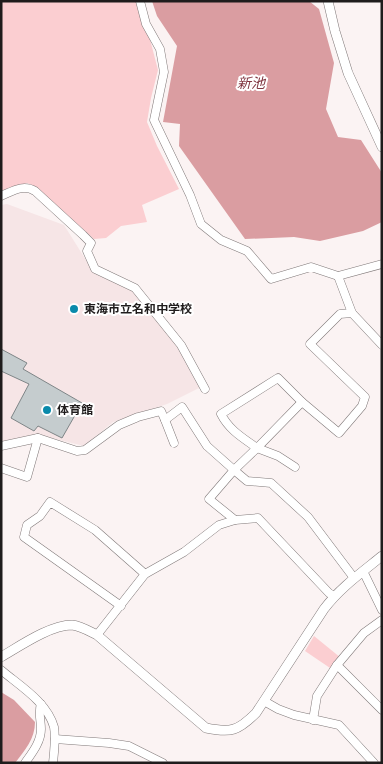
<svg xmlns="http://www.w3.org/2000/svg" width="383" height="764" viewBox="0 0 383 764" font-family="Roboto,'Noto Sans JP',sans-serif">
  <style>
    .built { fill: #f6e5e6 }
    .green { fill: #fbced1 }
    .water { fill: #da9da1 }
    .building { fill: #c5ccce; stroke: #7e8587 }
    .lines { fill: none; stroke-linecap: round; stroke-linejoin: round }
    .minor-casing { stroke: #807979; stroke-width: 9 }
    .tertiary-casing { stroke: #807979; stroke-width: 10 }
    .minor { stroke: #fff; stroke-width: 8 }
    .tertiary { stroke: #fff; stroke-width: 9 }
    .poi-dot { fill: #0a8aab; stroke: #fff; stroke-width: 2 }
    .labels { text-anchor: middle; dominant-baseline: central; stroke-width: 4; stroke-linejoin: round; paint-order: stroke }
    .poi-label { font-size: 12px; font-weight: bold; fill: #1f1c1c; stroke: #fff; text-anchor: start }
    .water-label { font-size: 14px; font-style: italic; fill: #813641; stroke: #fff }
  </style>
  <rect width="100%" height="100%" fill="#fbf3f3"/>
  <!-- built -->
  <polygon class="built" points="7,204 64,225 94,273 133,291 162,328 175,340 201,387 167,404 113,422 84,446 39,435 1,443 1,205"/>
  <!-- green -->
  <g class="green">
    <polygon points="1,1 140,1 158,70 151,98 147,122 157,146 179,189 142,205 147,222 121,226 106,238 94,239 34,186 27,183 1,191"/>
    <polygon points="314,636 341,658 333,670 305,651"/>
  </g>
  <!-- water -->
  <g class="water">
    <polygon points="152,1 309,1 319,9 334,63 326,109 338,137 361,140 382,173 382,222 363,231 320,241 294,237 245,239 179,146 180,124 163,122 177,46 157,16"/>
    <path d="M1,692L14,700L35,722C35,739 25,750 15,763H1Z"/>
  </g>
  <!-- building -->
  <polygon class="building" points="1,349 27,363 23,369 82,403 62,438 38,426 34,431 11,418 29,384 1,371"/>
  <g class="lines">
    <defs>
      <g id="minor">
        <polyline points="140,1 146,24 160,49 164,72 154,120 190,195 201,224 221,240 247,251 271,279 311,267 338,276"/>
        <path d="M1,196C13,191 23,184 35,191L83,235L91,243L87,251L95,269L135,288L181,345L205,389"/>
        <polyline points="382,264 338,276 352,313 382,345"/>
        <path d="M352,313L340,314L310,344L365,397L362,406L339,433L302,402L278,378L221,414C229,430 243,438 257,448L234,470L247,481L271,483L308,517L354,578"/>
        <polyline points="165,420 174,443"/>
        <polyline points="1,446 38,438 77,451 85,450 119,425 138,417 161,411 165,420 182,407 207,446 234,470 209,499 235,520"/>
        <polyline points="295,467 278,456 257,448 302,402"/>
        <polyline points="1,468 27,477 38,438"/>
        <polyline points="363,571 382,610"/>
        <polyline points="121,606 24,537 27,525 40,516 50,502 95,530 145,574"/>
        <polyline points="97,635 145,574 184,552 219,525 235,520 258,518 329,593 334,596"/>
        <polyline points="337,665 382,710"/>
        <path d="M1,670C20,686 47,702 54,727C56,738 54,752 53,763"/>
        <polyline points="264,701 278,709 294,715 339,725 374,763"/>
        <polyline points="313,720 317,696 337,665 364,633 382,620"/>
        <polyline points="55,739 109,743 129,746 163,763"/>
        <path d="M25,763C32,753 41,742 41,729C41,720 38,713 41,704"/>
      </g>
      <g id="tertiary">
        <polyline points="328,1 335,31 348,73 382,147"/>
        <path d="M1,657C20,646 50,625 72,625C81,626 89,631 97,635L206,728C231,733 238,731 256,713L324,609C340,588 361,573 382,556"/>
      </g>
    </defs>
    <!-- minor casing -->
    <use href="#minor" class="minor-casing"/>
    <!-- tertiary casing -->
    <use href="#tertiary" class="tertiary-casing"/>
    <!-- minor -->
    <use href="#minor" class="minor"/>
    <!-- tertiary -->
    <use href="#tertiary" class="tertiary"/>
  </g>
  <!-- markers -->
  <g class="poi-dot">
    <circle cx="74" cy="309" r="5"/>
    <circle cx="47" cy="410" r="5"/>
  </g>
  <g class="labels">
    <!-- poi labels -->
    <g class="poi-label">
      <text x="84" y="309">東海市立名和中学校</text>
      <text x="57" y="410">体育館</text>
    </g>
    <!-- water labels -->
    <g class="water-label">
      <text x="251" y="83">新池</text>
    </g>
  </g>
  <!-- border -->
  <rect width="383" height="764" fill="none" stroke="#1f1c1c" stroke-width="5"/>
</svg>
